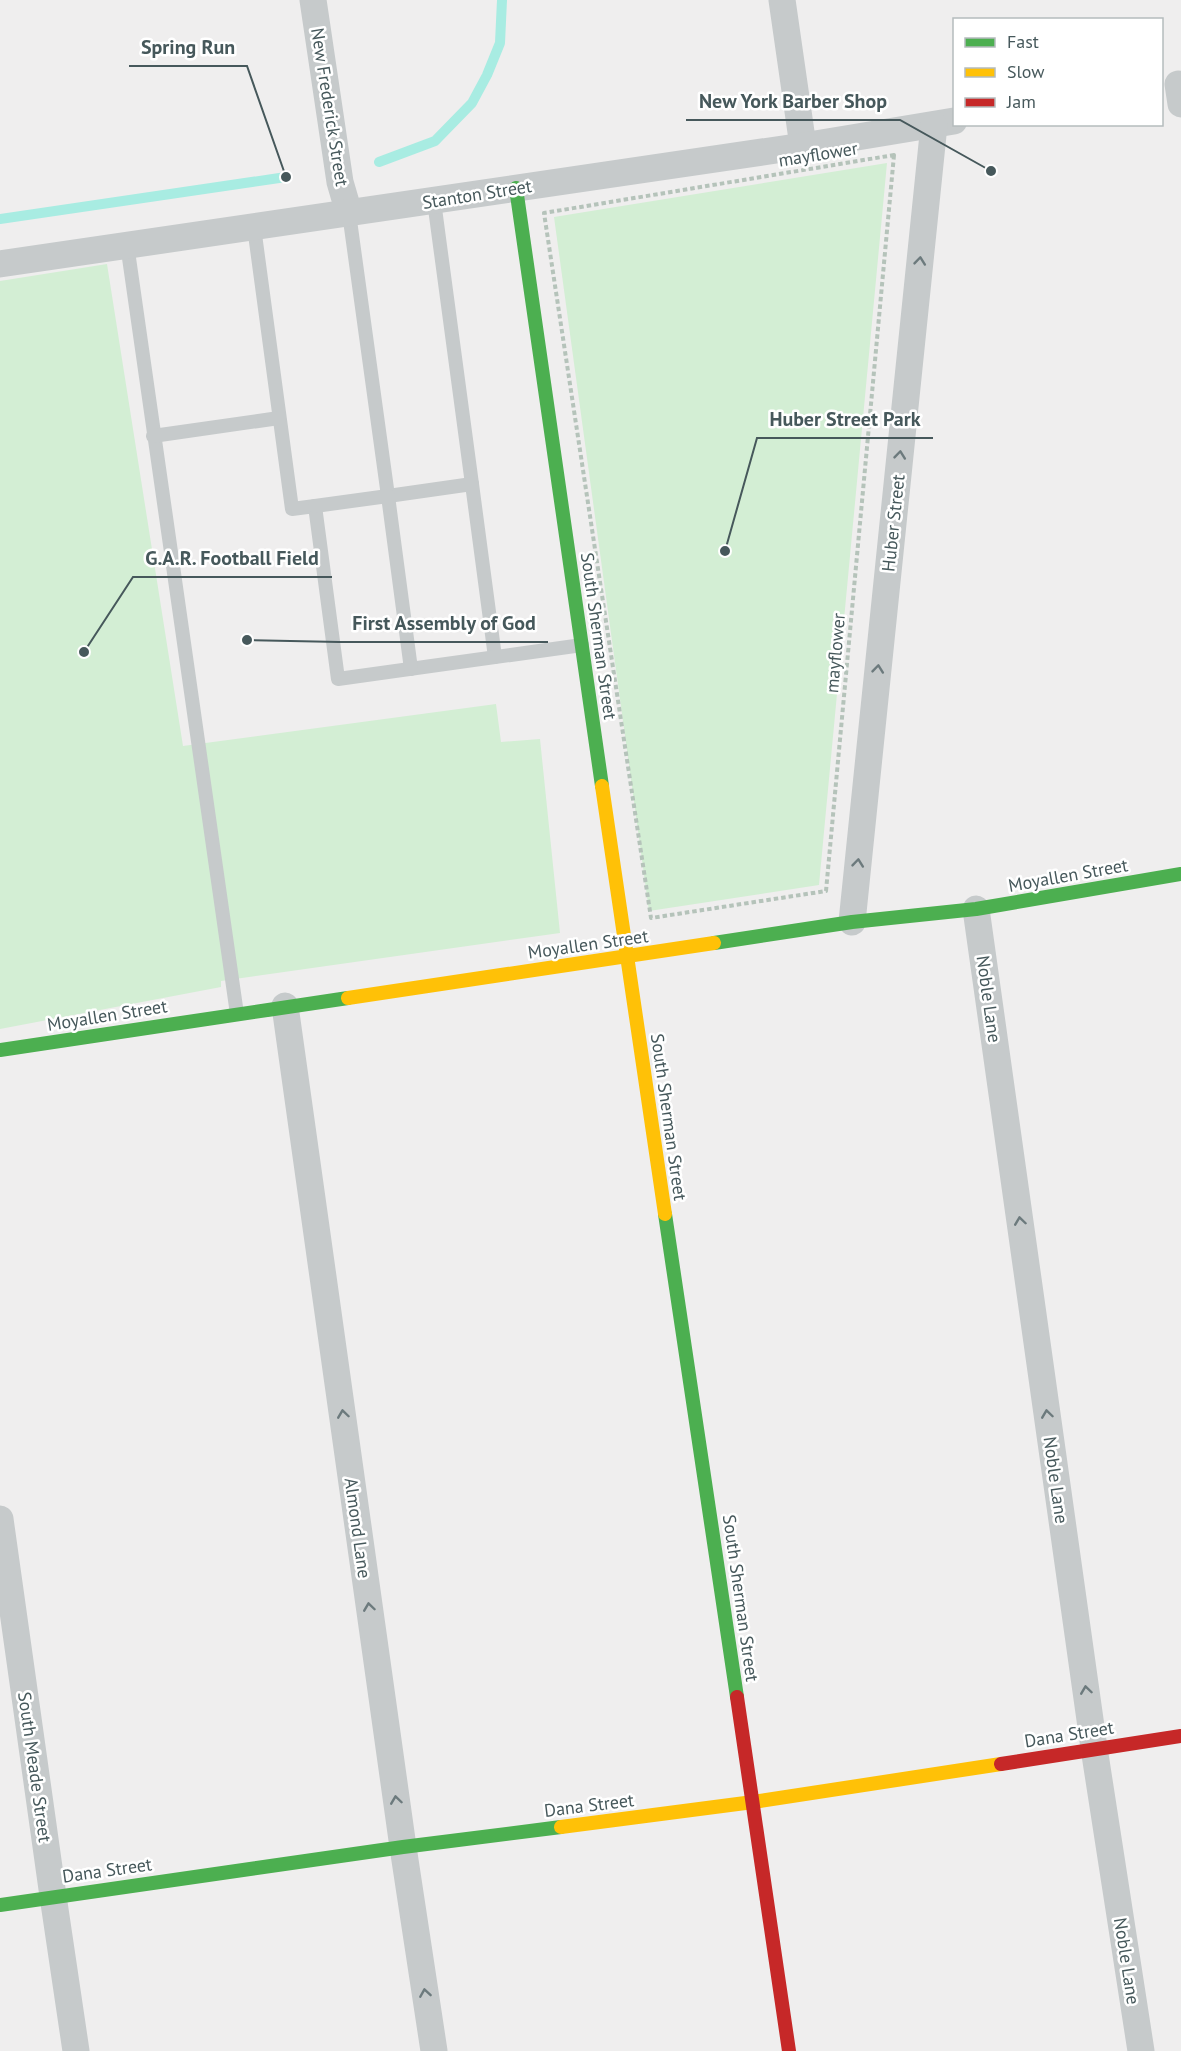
<svg xmlns="http://www.w3.org/2000/svg" width="1181" height="2051" viewBox="0 0 1181 2051" font-family="'PT Sans',sans-serif">
  <style>
    .green { fill: #d3eed4 }
    .lines { fill: none; stroke-linecap: round; stroke-linejoin: round }
    .stream { stroke: #a8ece2; stroke-width: 10 }
    .path { stroke: #b5c3ba; stroke-width: 4; stroke-dasharray: 4.5 3; stroke-linecap: butt }
    .lane { stroke: #c6cacb; stroke-width: 14 }
    .street { stroke: #c6cacb; stroke-width: 27 }
    .fast { stroke: #4caf50; stroke-width: 14 }
    .slow { stroke: #ffc107; stroke-width: 14 }
    .jam { stroke: #c62828; stroke-width: 14 }
    .oneway { stroke: #6c7a7d }
    .labels { text-anchor: middle; dominant-baseline: central; stroke-width: 5; stroke-linejoin: round; paint-order: stroke }
    .street-label { font-size: 18px; fill: #46585b; stroke: #fff }
    .leader { fill: none; stroke: #46585b; stroke-width: 2 }
    .callout-dot { fill: #46585b; stroke: #fff; stroke-width: 2 }
    .callout-label { font-size: 20px; text-anchor: middle; font-weight: bold; fill: #46585b; stroke: #fff; stroke-width: 5; stroke-linejoin: round; paint-order: stroke }
  </style>
  <rect width="100%" height="100%" fill="#efeeee"/>
  <!-- green -->
  <g class="green">
    <polygon points="887,163 819,885 649,911 554,217"/>
    <polygon points="107,264 183,746 496,704 501,742 540,739 560,933 221,981 221,987 0,1029 0,281"/>
  </g>
  <g class="lines">
    <!-- stream -->
    <g class="stream">
      <polyline points="379,162 435,141 472,103 487,75 500,43 502,0"/>
      <polyline points="0,219 286,177"/>
    </g>
    <!-- path -->
    <polygon class="path" points="894,155 826,891 651,918 544,213"/>
    <!-- lane -->
    <g class="lane">
      <polyline points="434,201 472,484"/>
      <polyline points="349,213 388,496 472,484 495,657"/>
      <polyline points="254,227 292,509 315,506 338,679 582,645"/>
      <polyline points="127,244 237,1014"/>
      <polyline points="153,436 279,418"/>
      <polyline points="315,506 388,496 411,669"/>
    </g>
    <!-- street -->
    <g class="street">
      <polyline points="313,0 340,182 349,213"/>
      <polyline points="782,0 803,146"/>
      <polyline points="1178,84 1181,104"/>
      <polyline points="0,264 803,146 954,121"/>
      <polyline points="976,909 1094,1748 1141,2051"/>
      <polyline points="852,922 934,125"/>
      <polyline points="285,1006 403,1847 434,2051"/>
      <polyline points="0,1519 53,1896 76,2051"/>
    </g>
    <!-- fast -->
    <g class="fast">
      <polyline points="516,188 602,786"/>
      <polyline points="714,943 852,922 976,909 1181,874"/>
      <polyline points="0,1050 348,998"/>
      <polyline points="665,1214 737,1697"/>
      <polyline points="0,1905 403,1847 561,1827"/>
    </g>
    <!-- slow -->
    <g class="slow">
      <polyline points="602,786 665,1214"/>
      <polyline points="348,998 714,943"/>
      <polyline points="561,1827 753,1802 1001,1764"/>
    </g>
    <!-- jam -->
    <g class="jam">
      <polyline points="737,1697 789,2051"/>
      <polyline points="1001,1764 1181,1736"/>
    </g>
  </g>
  <!-- one-way arrows -->
  <defs><path id="oneway-chevron" d="M-2-3.5L2.5 0L-2 3.5" fill="none" stroke-width="1.6" stroke-linecap="round" stroke-linejoin="round" transform="scale(1.5)"/></defs>
  <g class="oneway">
    <use href="#oneway-chevron" transform="translate(920 261) rotate(-84)"/>
    <use href="#oneway-chevron" transform="translate(900 455) rotate(-84)"/>
    <use href="#oneway-chevron" transform="translate(878 669) rotate(-84)"/>
    <use href="#oneway-chevron" transform="translate(858 863) rotate(-84)"/>
    <use href="#oneway-chevron" transform="translate(1020 1221) rotate(-98)"/>
    <use href="#oneway-chevron" transform="translate(343 1414) rotate(-98)"/>
    <use href="#oneway-chevron" transform="translate(1047 1414) rotate(-98)"/>
    <use href="#oneway-chevron" transform="translate(369 1607) rotate(-98)"/>
    <use href="#oneway-chevron" transform="translate(1086 1690) rotate(-98)"/>
    <use href="#oneway-chevron" transform="translate(396 1800) rotate(-98)"/>
    <use href="#oneway-chevron" transform="translate(425 1993) rotate(-99)"/>
  </g>
  <g class="labels">
    <!-- street labels -->
    <g class="street-label">
      <text transform="translate(330 107) rotate(81)">New Frederick Street</text>
      <text transform="translate(818 154) rotate(-9)">mayflower</text>
      <text transform="translate(477 194) rotate(-9)">Stanton Street</text>
      <text transform="translate(893 523) rotate(-84)">Huber Street</text>
      <text transform="translate(599 636) rotate(82)">South Sherman Street</text>
      <text transform="translate(835 653) rotate(-85)">mayflower</text>
      <text transform="translate(1068 875) rotate(-10)">Moyallen Street</text>
      <text transform="translate(588 944) rotate(-8)">Moyallen Street</text>
      <text transform="translate(989 999) rotate(82)">Noble Lane</text>
      <text transform="translate(107 1015) rotate(-9)">Moyallen Street</text>
      <text transform="translate(669 1117) rotate(82)">South Sherman Street</text>
      <text transform="translate(1056 1480) rotate(82)">Noble Lane</text>
      <text transform="translate(358 1528) rotate(82)">Almond Lane</text>
      <text transform="translate(741 1598) rotate(82)">South Sherman Street</text>
      <text transform="translate(1069 1734) rotate(-9)">Dana Street</text>
      <text transform="translate(35 1767) rotate(82)">South Meade Street</text>
      <text transform="translate(589 1805) rotate(-7)">Dana Street</text>
      <text transform="translate(107 1870) rotate(-8)">Dana Street</text>
      <text transform="translate(1127 1961) rotate(81)">Noble Lane</text>
    </g>
  </g>
  <!-- callouts -->
  <path class="leader" d="M286 177L247 66H129M991 171L900 120H686M725 551L757 438H933M84 652L133 577H332M247 640L339 642H548"/>
  <g class="callout-dot">
    <circle cx="286" cy="177" r="6"/>
    <circle cx="991" cy="171" r="6"/>
    <circle cx="725" cy="551" r="6"/>
    <circle cx="84" cy="652" r="6"/>
    <circle cx="247" cy="640" r="6"/>
  </g>
  <g class="callout-label">
    <text x="188" y="54">Spring Run</text>
    <text x="793" y="108">New York Barber Shop</text>
    <text x="845" y="426">Huber Street Park</text>
    <text x="232" y="565">G.A.R. Football Field</text>
    <text x="444" y="630">First Assembly of God</text>
  </g>
  <!-- legend -->
  <rect x="953" y="18" width="210" height="108" fill="#ffffff" stroke="#b5bcbd" stroke-width="1.5"/>
  <rect x="965" y="38" width="30" height="9" fill="#4caf50" stroke="#b5bcbd" stroke-width="1.5"/>
  <text x="1007" y="48" font-size="18" fill="#46585b">Fast</text>
  <rect x="965" y="68" width="30" height="9" fill="#ffc107" stroke="#b5bcbd" stroke-width="1.5"/>
  <text x="1007" y="78" font-size="18" fill="#46585b">Slow</text>
  <rect x="965" y="98" width="30" height="9" fill="#c62828" stroke="#b5bcbd" stroke-width="1.5"/>
  <text x="1007" y="108" font-size="18" fill="#46585b">Jam</text>
</svg>
